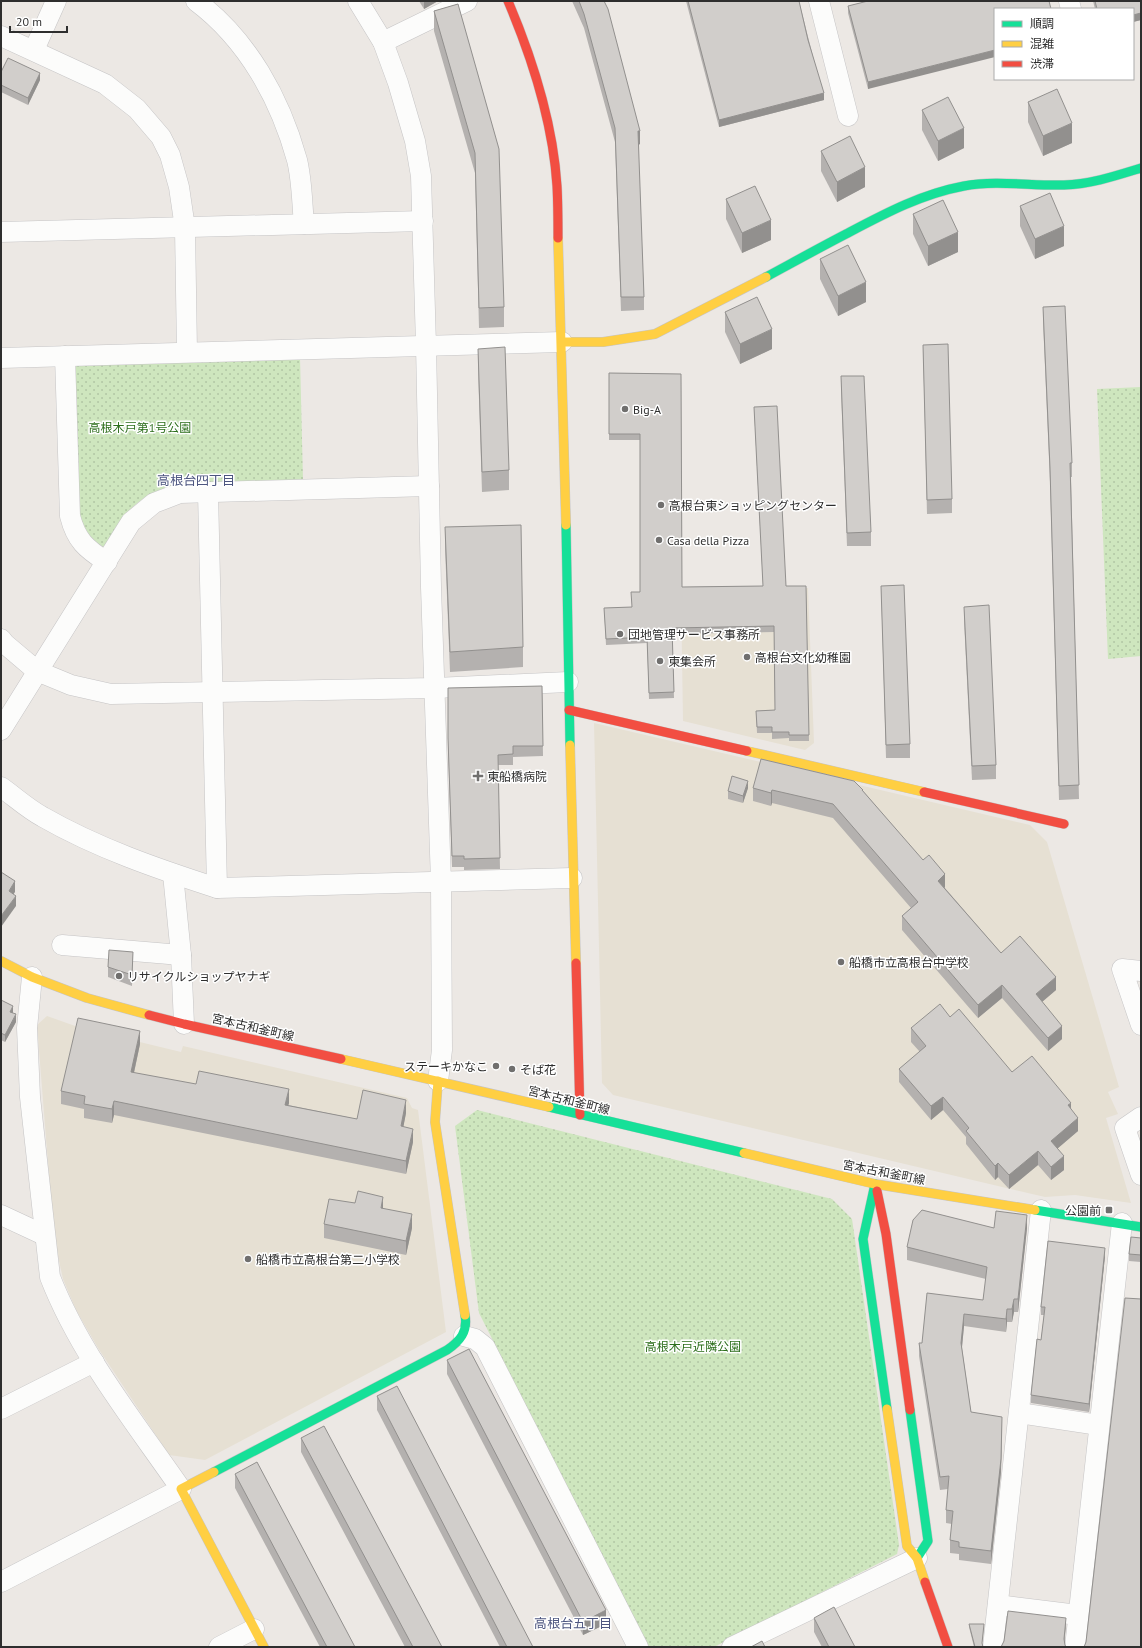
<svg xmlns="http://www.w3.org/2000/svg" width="1142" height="1648" viewBox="0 0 1142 1648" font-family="'PT Sans','Noto Sans JP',sans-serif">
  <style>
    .education { fill: #e6e0d3 }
    .green { fill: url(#green-dots) }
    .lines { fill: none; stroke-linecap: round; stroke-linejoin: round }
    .street-casing { stroke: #c5c4c5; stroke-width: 21 }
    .fast-casing { stroke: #c5c4c5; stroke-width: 10 }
    .slow-casing { stroke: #c5c4c5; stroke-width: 10 }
    .jam-casing { stroke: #c5c4c5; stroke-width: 10 }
    .street { stroke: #fcfcfb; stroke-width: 20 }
    .fast { stroke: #16e098; stroke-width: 9 }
    .slow { stroke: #ffcf43; stroke-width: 9 }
    .jam { stroke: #f24e42; stroke-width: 9 }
    .wall { fill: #b4b1af }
    .shaded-wall { fill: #92908e }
    .building { fill: #d1cecb; stroke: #92908e }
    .poi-dot { fill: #706f6e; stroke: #fff; stroke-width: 1.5 }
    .labels { text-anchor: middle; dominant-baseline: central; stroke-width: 3; stroke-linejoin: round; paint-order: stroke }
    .poi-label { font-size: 12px; fill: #2e2e2e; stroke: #fff; text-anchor: start }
    .park-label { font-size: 12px; fill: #2c6e1b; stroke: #fff }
    .street-label { font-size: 12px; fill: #2e2e2e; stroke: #fff }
    .neighbourhood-label { font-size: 13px; fill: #4d5680; stroke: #fff }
  </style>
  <defs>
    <pattern id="green-dots" width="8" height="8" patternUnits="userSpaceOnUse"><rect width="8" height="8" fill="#cee6be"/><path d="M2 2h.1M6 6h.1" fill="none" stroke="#b1c6a4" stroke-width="1.8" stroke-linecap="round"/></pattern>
  </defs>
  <rect width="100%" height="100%" fill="#ece8e4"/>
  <!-- education -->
  <g class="education">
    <polygon points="808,588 814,743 805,750 683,721 681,593"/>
    <polygon points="594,723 1030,825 1047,842 1119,1087 1108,1092 1118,1114 1106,1118 1131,1203 1075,1195 1045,1197 613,1095 602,1083"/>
    <polygon points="47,1016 78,1027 181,1052 183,1046 407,1098 412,1108 418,1110 446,1332 205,1460 169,1455 98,1348 76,1310 63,1279 54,1238 37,1025"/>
  </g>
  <!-- green -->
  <g class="green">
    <path d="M300,357L303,480L146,497C125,510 118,526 105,546L96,549L79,529L71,369L77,363Z"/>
    <polygon points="1141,387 1141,656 1108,659 1097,389"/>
    <polygon points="477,1110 832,1199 852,1219 899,1545 897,1554 714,1647 649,1647 479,1313 455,1126"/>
  </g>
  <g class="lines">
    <defs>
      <g id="street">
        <path d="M196,1C248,40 280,99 297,160C302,180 302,203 304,224"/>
        <polyline points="358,1 383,42 398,83 415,141 421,176 426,345 431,587 441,882 442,1050 438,1081"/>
        <polyline points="819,1 848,116"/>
        <polyline points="1069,1 1071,9"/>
        <polyline points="1,36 105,84 137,109 161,137 170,155 179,187 185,228 187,352"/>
        <polyline points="383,42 467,1"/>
        <polyline points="34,50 56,1"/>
        <polyline points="1,232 423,221"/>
        <path d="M65,356L70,516C76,540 86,549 107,562"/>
        <polyline points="1,358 562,342"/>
        <polyline points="208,492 217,888"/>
        <polyline points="1,639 5,644 37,671 71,685 111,694 435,688 568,682"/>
        <polyline points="1,730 131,522 154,503 180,493 429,486"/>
        <path d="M1,787C15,797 28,809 43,817C97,848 158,869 217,888L572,878"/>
        <polyline points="173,874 181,955 184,1024"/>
        <polyline points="62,945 181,955"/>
        <polyline points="1141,971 1122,969 1141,1025"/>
        <polyline points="1141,1117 1125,1128 1141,1175"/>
        <polyline points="1,1215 44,1235"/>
        <polyline points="464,1336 475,1339 485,1347 638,1647"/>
        <polyline points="1,1409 94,1362"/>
        <polyline points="1019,1413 1099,1425"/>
        <path d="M1,1582L181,1489C134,1421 80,1354 50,1277L30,1097L27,1028L32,977"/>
        <polyline points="998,1605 1078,1615"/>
        <polyline points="219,1647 254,1629"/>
        <polyline points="732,1647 917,1558"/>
        <polyline points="993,1647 1041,1210"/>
        <polyline points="1075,1647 1122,1223"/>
      </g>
      <g id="fast">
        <path d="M766,277C792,263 819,248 846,234C884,214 921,194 964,186C997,180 1031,186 1064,185C1091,184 1115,176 1141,168"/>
        <polyline points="566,525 570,745"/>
        <polyline points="549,1107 744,1153"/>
        <polyline points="875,1184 863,1239 887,1409"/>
        <polyline points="1035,1210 1141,1227"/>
        <polyline points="910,1410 928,1541 917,1558"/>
        <path d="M214,1472L447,1350C460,1341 468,1332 465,1315"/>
      </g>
      <g id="slow">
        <polyline points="558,238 566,525"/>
        <polyline points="562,342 603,342 655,334 766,277"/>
        <polyline points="570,745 576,963"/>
        <polyline points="747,751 924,792"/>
        <polyline points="1,961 32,977 87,998 149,1015"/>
        <polyline points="341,1059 549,1107"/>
        <polyline points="438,1081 435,1122 465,1315"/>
        <polyline points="744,1153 875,1184 1035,1210"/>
        <polyline points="887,1409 907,1546 917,1558 925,1582"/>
        <polyline points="214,1472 181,1489 264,1647"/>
      </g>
      <g id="jam">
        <path d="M508,1C533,60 553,122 557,186C558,204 558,221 558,238"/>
        <polyline points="569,710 747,751"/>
        <polyline points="924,792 1064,824"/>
        <polyline points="576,963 580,1115"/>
        <polyline points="149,1015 184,1024 341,1059"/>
        <polyline points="877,1191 886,1234 910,1410"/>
        <polyline points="925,1582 948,1647"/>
      </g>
    </defs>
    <!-- street casing -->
    <use href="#street" class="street-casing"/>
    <!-- fast casing -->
    <use href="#fast" class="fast-casing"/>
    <!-- slow casing -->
    <use href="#slow" class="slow-casing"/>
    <!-- jam casing -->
    <use href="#jam" class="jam-casing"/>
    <!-- street -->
    <use href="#street" class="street"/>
    <!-- fast -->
    <use href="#fast" class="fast"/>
    <!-- slow -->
    <use href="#slow" class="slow"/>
    <!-- jam -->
    <use href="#jam" class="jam"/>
  </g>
  <!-- wall -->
  <g class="wall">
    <polygon points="419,1 438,1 424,9"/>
    <polygon points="572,1 604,1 640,144 638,145 644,297 644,310 621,311 615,142 584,28"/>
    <polygon points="686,1 799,1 824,100 719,127"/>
    <polygon points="1049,1 868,89 848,13 848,6"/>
    <polygon points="1093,1 1141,1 1141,20 1133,22 1133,9 1095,9"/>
    <polygon points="458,4 504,307 504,327 479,328 475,173 434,31 434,11"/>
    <polygon points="1,72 40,80 28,105 1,92"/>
    <polygon points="1028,102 1072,143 1043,156 1028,122"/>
    <polygon points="922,110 964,148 938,161 922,130"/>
    <polygon points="821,151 865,187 837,202 821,171"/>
    <polygon points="726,199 771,240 742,253 726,219"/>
    <polygon points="1020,206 1064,246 1035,259 1020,226"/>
    <polygon points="913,214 958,252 928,266 913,234"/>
    <polygon points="820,259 866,302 838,316 820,279"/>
    <polygon points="1043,307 1072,463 1072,477 1071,477 1079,799 1059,800 1050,482 1043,321"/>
    <polygon points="725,312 772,349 740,364 725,332"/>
    <polygon points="923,345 952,499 952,513 927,514"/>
    <polygon points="478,349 509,470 509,490 482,492 478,369"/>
    <polygon points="609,373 681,374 682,587 763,586 754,407 786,586 806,586 809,741 789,741 789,738 772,739 772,733 757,733 756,711 775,710 774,632 672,634 674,698 649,699 647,643 606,645 604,608 632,607 640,592 640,440 609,440"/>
    <polygon points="841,376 871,532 871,546 847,546 841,390"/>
    <polygon points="445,527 523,647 523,667 450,672 445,547"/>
    <polygon points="881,586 910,744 910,758 886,758"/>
    <polygon points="964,607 996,765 996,779 972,780 964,620"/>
    <polygon points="542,686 543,756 513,757 513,765 498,765 500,869 464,870 464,867 452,867 448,749 448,688"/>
    <polygon points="748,788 743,803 728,799 728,791"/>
    <polygon points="753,788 863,791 945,887 945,888 1001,953 1056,990 1042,1002 1062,1039 1048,1051 1002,998 978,1018 902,930 902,916 911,908 833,818 772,803 771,806 753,801"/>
    <polygon points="133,952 132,986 108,977 108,967"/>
    <polygon points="1,1000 13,1013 16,1022 5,1042 1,1040"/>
    <polygon points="950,1017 1012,1072 1071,1109 1078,1131 1057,1149 1064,1170 1051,1180 1038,1165 1009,1189 998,1177 995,1180 966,1144 966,1137 943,1110 931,1120 899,1082 899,1069 920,1052 911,1042 911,1028"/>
    <polygon points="140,1044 134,1073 289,1103 288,1105 357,1119 406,1113 403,1127 413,1142 406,1174 114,1115 112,1123 84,1118 84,1109 61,1104 61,1091"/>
    <polygon points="383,1208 412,1228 406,1255 324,1238 324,1224"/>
    <polygon points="994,1228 1027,1228 1018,1312 1014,1312 1012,1322 1007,1322 1006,1332 964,1326 962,1348 971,1412 1002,1430 1001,1472 991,1564 959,1560 959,1554 950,1553 950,1540 952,1524 946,1523 946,1510 948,1489 940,1490 919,1356 919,1343 922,1343 983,1300 986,1279 907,1260 907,1247"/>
    <polygon points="1141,1238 1141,1262 1129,1261 1129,1254"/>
    <polygon points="1105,1256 1089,1412 1031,1403 1031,1395 1041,1340 1044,1315 1041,1315 1041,1307"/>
    <polygon points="447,1360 606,1624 583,1635 447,1374"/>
    <polygon points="377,1396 533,1647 500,1647 377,1410"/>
    <polygon points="301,1438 442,1647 405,1647 301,1452"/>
    <polygon points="235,1474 355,1647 320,1647 235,1488"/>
    <polygon points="814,1618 855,1647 822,1647 814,1632"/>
    <polygon points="969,1624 984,1628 982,1643 983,1647 974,1647 969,1627"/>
  </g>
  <!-- shaded-wall -->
  <g class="shaded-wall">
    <polygon points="424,1 438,1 424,9"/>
    <polygon points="1141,13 1141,20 1133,22 1133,15"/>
    <polygon points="995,50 995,57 868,89 868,82"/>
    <polygon points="40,73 40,80 28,105 28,98"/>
    <polygon points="824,93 824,100 719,127 719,120"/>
    <polygon points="1072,123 1072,143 1043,156 1043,136"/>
    <polygon points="964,128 964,148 938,161 938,141"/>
    <polygon points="638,131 640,131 640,144 638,145"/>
    <polygon points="865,167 865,187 837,202 837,182"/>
    <polygon points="771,220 771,240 742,253 742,233"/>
    <polygon points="1064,226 1064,246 1035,259 1035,239"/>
    <polygon points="958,232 958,252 928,266 928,246"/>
    <polygon points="866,282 866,302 838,316 838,296"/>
    <polygon points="772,329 772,349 740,364 740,344"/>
    <polygon points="748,781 748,788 743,803 743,796"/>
    <polygon points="772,790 772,803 771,806 771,793"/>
    <polygon points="945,874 945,887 938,894 938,881"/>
    <polygon points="15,881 15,892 9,901 9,891"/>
    <polygon points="16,896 16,906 1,927 1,916"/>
    <polygon points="1056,977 1056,990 1036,1007 1036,994"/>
    <polygon points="1002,985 1002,998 978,1018 978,1005"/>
    <polygon points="13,1006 13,1014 10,1012"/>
    <polygon points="16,1014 16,1022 5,1042 5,1035"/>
    <polygon points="1062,1026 1062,1039 1048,1051 1048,1038"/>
    <polygon points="140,1031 140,1044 131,1086 131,1072"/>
    <polygon points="289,1089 289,1103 285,1118 285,1105"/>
    <polygon points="943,1097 943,1110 931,1120 931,1106"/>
    <polygon points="406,1100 406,1113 401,1140 401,1126"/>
    <polygon points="114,1101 114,1115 112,1123 112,1109"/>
    <polygon points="1071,1103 1071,1116 1068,1105"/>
    <polygon points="1078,1118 1078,1131 1051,1154 1051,1141"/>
    <polygon points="413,1129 413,1142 406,1174 406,1161"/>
    <polygon points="1038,1151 1038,1165 1009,1189 1009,1175"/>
    <polygon points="1064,1156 1064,1170 1051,1180 1051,1167"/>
    <polygon points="998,1163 998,1177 995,1180 995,1166"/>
    <polygon points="383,1197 383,1211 381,1208"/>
    <polygon points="412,1214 412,1228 406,1255 406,1241"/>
    <polygon points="1027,1215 1027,1228 1018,1312 1018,1299"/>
    <polygon points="1105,1248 1105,1256 1089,1412 1089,1404"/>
    <polygon points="1014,1299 1014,1312 1012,1322 1012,1309"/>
    <polygon points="1007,1309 1007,1322 1006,1332 1006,1319"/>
    <polygon points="964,1314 964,1326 961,1356 961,1343"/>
    <polygon points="1002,1417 1001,1472 991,1564 991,1551"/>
    <polygon points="606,1610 606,1624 583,1635 583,1622"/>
    <polygon points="1066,1618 1066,1625 1064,1646 1064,1639"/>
  </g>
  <!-- building -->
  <g class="building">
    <polygon points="579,1 604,1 608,9 640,131 638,131 644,297 621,297 615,128 584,14"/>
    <polygon points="688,1 799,1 808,40 824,93 719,120"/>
    <polygon points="868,1 1049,1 1051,9 995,9 995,50 868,82 848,6"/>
    <polygon points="1095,1 1141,1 1141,13 1133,15 1133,9 1097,9"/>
    <polygon points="458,4 499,149 504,307 479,308 475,153 434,11"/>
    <polygon points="8,58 40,73 28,98 1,85 1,72"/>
    <polygon points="1057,89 1072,123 1043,136 1028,102"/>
    <polygon points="948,97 964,128 938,141 922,110"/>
    <polygon points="850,136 865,167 837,182 821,151"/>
    <polygon points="755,186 771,220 742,233 726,199"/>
    <polygon points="1050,193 1064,226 1035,239 1020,206"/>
    <polygon points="943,200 958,232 928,246 913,214"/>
    <polygon points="848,245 866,282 838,296 820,259"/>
    <polygon points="757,297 772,329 740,344 725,312"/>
    <polygon points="1065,306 1072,463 1070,463 1079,785 1059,786 1050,468 1043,307"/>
    <polygon points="948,344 952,499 927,500 923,345"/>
    <polygon points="505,347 509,470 482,472 478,349"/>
    <polygon points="609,373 681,374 682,587 763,586 754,407 777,406 786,586 806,586 809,735 789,735 789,732 772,732 772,727 757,727 756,711 775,710 774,626 672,628 674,692 649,693 647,637 606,639 604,608 632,607 631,592 640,592 640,434 609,434"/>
    <polygon points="841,376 864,376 871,532 847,533"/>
    <polygon points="521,525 523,647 450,652 445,527"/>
    <polygon points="904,585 910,744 886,745 881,586"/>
    <polygon points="989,605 996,765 972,766 964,607"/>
    <polygon points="542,686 543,746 513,746 513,754 498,755 500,858 464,859 464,856 452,856 448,738 448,688"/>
    <polygon points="761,759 854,781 863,790 862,790 923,860 929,855 945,874 938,881 1001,953 1020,936 1056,977 1036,994 1062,1026 1048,1038 1002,985 978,1005 902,916 918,902 833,804 772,790 771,793 753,788"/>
    <polygon points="732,776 748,781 743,796 728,791"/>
    <polygon points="1,872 15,881 9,891 16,896 1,916"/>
    <polygon points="109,950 133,952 132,975 108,967"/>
    <polygon points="1,1000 13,1006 10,1012 16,1014 5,1035 1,1033"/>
    <polygon points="940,1004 950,1017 959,1009 1012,1072 1032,1056 1071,1103 1068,1105 1078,1118 1051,1141 1064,1156 1051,1167 1038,1151 1009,1175 998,1163 995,1166 966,1131 969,1128 943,1097 931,1106 899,1069 926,1046 911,1028"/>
    <polygon points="78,1018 140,1031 131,1072 196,1084 199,1071 289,1089 285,1105 357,1119 363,1090 406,1100 401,1126 413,1129 406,1161 114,1101 112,1109 84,1104 85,1096 61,1091"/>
    <polygon points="358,1191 383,1197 381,1208 412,1214 406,1241 324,1224 329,1199 355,1203"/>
    <polygon points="922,1210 994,1228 996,1211 1027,1215 1018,1299 1014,1299 1012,1309 1007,1309 1006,1319 964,1314 961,1343 971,1412 1002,1417 1001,1459 991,1551 959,1547 959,1542 950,1540 953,1511 946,1510 949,1476 940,1477 919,1343 922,1343 927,1293 983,1300 987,1267 907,1247 913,1220"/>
    <polygon points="1131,1237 1141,1238 1141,1255 1129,1254"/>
    <polygon points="1048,1241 1105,1248 1089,1404 1031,1395 1037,1339 1041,1340 1045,1307 1041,1307"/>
    <polygon points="1125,1298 1141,1299 1141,1647 1084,1647 1086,1642"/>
    <polygon points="469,1349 606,1610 583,1622 447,1360"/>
    <polygon points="397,1386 533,1647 507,1647 377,1396"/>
    <polygon points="324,1426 442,1647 413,1647 301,1438"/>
    <polygon points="257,1462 355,1647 327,1647 235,1474"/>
    <polygon points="834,1607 855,1647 829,1647 814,1618"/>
    <polygon points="1008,1611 1066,1618 1064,1639 1065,1645 1066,1647 1001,1647 1004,1641"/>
    <polygon points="969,1624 984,1624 982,1643 983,1647 975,1647"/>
    <polygon points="762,1641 765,1647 751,1647"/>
  </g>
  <!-- markers -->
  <g class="poi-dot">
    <circle cx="625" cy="409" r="4"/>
    <circle cx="661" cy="505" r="4"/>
    <circle cx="659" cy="540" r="4"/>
    <circle cx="620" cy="634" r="4"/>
    <circle cx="747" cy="657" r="4"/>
    <circle cx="660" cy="661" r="4"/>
    <path d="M476 770h4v4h4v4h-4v4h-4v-4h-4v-4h4z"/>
    <circle cx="841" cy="962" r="4"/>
    <circle cx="119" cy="976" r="4"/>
    <circle cx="496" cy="1066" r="4"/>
    <circle cx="512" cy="1069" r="4"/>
    <rect x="1105" y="1206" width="8" height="8" rx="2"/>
    <circle cx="248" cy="1259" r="4"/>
  </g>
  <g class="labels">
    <!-- poi labels -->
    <g class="poi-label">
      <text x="633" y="409">Big-A</text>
      <text x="669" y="505">高根台東ショッピングセンター</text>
      <text x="667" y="540">Casa della Pizza</text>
      <text x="628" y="634">団地管理サービス事務所</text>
      <text x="755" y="657">高根台文化幼稚園</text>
      <text x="668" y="661">東集会所</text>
      <text x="487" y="776">東船橋病院</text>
      <text x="849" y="962">船橋市立高根台中学校</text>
      <text x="127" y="976">リサイクルショップヤナギ</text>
      <text x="488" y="1066" text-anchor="end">ステーキかなこ</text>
      <text x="520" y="1069">そば花</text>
      <text x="1101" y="1210" text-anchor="end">公園前</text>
      <text x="256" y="1259">船橋市立高根台第二小学校</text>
    </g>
    <!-- park labels -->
    <g class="park-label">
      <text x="140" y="427">高根木戸第1号公園</text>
      <text x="693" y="1346">高根木戸近隣公園</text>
    </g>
    <!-- street labels -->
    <g class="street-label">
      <text transform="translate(253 1027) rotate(13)">宮本古和釜町線</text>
      <text transform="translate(569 1100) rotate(14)">宮本古和釜町線</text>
      <text transform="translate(884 1172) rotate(11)">宮本古和釜町線</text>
    </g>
    <!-- neighbourhood labels -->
    <g class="neighbourhood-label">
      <text x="196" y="480">高根台四丁目</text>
      <text x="573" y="1623">高根台五丁目</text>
    </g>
  </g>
  <!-- border -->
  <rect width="1142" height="1648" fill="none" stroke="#2e2e2e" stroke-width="4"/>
  <!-- legend -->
  <rect x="994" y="8" width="140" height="72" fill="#ffffff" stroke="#ababab"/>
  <rect x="1002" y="21" width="20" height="6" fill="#16e098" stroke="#ababab"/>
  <text x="1030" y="28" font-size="12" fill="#2e2e2e">順調</text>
  <rect x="1002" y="41" width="20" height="6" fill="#ffcf43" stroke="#ababab"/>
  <text x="1030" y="48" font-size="12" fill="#2e2e2e">混雑</text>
  <rect x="1002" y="61" width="20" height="6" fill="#f24e42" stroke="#ababab"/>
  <text x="1030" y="68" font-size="12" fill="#2e2e2e">渋滞</text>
  <!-- scale -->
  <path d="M10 26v6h57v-6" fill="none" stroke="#2e2e2e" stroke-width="2"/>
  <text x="16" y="26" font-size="12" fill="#2e2e2e" stroke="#ffffff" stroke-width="3" paint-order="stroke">20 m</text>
</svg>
